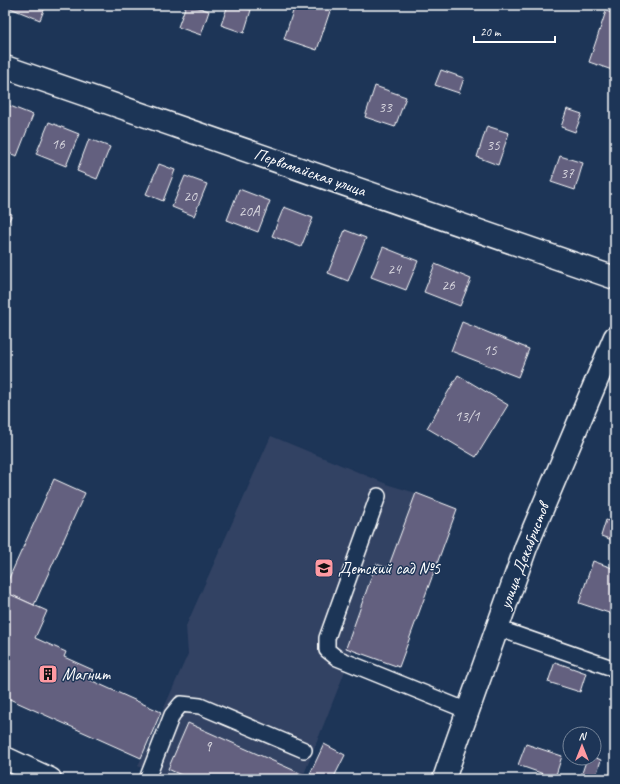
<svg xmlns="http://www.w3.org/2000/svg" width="620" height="784" viewBox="0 0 620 784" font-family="Caveat,sans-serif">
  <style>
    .built { fill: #324263 }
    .building { fill: #64607f; stroke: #fff }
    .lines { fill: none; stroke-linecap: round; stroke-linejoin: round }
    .service-casing { stroke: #fff; stroke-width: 18 }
    .minor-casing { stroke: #fff; stroke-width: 25 }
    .service { stroke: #1d3557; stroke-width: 15 }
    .minor { stroke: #1d3557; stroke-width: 22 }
    .labels { text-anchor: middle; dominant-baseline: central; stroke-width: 3; stroke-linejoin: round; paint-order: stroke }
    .number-label { font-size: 15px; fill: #d8d7df }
    .street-label { font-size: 17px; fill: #fff; stroke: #1d3557 }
    .poi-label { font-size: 17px; fill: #fff; stroke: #1d3557; text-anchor: start }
  </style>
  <rect width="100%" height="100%" fill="#1d3557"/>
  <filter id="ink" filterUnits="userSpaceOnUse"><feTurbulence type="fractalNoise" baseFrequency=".025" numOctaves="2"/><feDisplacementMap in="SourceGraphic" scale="8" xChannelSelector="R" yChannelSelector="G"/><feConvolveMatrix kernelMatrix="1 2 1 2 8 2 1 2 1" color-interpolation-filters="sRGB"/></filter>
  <g filter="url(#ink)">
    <!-- built -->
    <polygon class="built" points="271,436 389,485 416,493 457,509 399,667 353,651 302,779 168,779 138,766 188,654 186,626"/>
    <!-- building -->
    <g class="building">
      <polygon points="11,5 46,5 40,20 10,8"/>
      <polygon points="186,5 190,5 209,11 201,35 178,27"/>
      <polygon points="228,5 237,5 251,10 244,33 221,25"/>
      <polygon points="295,5 332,5 317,50 284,39"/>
      <polygon points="606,11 615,14 615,71 589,62"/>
      <polygon points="441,70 464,78 459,93 435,85"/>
      <polygon points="375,86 406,97 395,127 365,117"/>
      <polygon points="5,104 33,115 17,156 5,152"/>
      <polygon points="567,109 582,114 575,132 561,127"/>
      <polygon points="49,122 79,134 66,166 36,154"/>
      <polygon points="487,126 509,133 498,165 477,157"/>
      <polygon points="89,139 110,147 97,179 77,171"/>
      <polygon points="560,156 583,163 575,190 551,182"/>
      <polygon points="159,164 175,170 163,201 146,194"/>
      <polygon points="185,176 207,184 194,216 172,207"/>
      <polygon points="239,189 270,201 258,232 227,220"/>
      <polygon points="284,207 313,218 301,247 272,236"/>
      <polygon points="5,211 12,214 5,229"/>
      <polygon points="345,230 366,238 348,281 328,273"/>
      <polygon points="383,247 418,261 406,290 371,277"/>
      <polygon points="435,264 471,279 460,306 424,292"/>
      <polygon points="462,322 529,349 518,377 451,351"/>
      <polygon points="458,375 508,405 476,457 427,428"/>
      <polygon points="54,479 85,493 34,605 5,592 5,587"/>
      <polygon points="416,493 457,509 399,667 346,648 376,564 388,568"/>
      <polygon points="606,520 615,523 615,541 601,536"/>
      <polygon points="593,561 615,569 615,615 579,603"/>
      <polygon points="5,592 47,611 35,638 66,652 64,657 93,670 88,679 161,712 141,758 5,697"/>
      <polygon points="555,662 586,673 580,692 548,682"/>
      <polygon points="188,723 302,774 299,779 190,779 168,769"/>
      <polygon points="324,744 345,755 333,779 316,779 309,776"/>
      <polygon points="526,744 562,756 555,778 518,765"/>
      <polygon points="594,757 601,760 595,779 580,779 587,758"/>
    </g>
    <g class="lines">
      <defs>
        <g id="service">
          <polyline points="378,496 327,638 327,650 337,658 468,711"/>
          <polyline points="497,628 615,669"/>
          <polyline points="147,779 172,715 181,704 200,706 304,750"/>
        </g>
        <g id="minor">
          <polyline points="5,67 615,278"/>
          <polyline points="5,758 50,779"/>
          <polyline points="444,779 455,747 526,547 615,337"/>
        </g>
      </defs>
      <!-- service casing -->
      <use href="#service" class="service-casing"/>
      <!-- minor casing -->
      <use href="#minor" class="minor-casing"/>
      <!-- service -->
      <use href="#service" class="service"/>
      <!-- minor -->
      <use href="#minor" class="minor"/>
    </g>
  </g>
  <!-- icons -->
  <defs>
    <symbol id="school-square" viewBox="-11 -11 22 22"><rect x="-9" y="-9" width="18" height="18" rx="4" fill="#ff9aa2" stroke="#1d3557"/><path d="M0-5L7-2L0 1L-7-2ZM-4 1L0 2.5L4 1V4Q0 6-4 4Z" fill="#111"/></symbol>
    <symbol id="building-square" viewBox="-11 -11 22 22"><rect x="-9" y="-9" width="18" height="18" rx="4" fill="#ff9aa2" stroke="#1d3557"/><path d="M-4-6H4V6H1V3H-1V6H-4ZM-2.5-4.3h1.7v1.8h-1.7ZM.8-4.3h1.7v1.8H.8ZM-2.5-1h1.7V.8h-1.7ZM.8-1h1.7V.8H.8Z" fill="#111"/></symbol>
  </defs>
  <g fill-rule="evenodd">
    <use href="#school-square" x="313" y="557" width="22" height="22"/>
    <use href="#building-square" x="37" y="663" width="22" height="22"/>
  </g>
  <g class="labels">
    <!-- number labels -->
    <g class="number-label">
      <text x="385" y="107">33</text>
      <text x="58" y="144">16</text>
      <text x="493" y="145">35</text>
      <text x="567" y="173">37</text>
      <text x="190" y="196">20</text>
      <text x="249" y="211">20А</text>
      <text x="394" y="269">24</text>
      <text x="448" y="285">26</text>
      <text x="490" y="350">15</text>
      <text x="467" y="416">13/1</text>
      <text x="208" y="746">9</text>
    </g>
    <!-- street labels -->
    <g class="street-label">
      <text transform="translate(310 172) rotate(19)">Первомайская улица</text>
      <text transform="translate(524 556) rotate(-69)">улица Декабристов</text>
    </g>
    <!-- poi labels -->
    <g class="poi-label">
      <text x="338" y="568">Детский сад №5</text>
      <text x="62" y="674">Магнит</text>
    </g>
  </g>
  <!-- margin -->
  <rect width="620" height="784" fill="none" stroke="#1d3557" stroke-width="20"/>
  <rect x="10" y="10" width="600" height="764" fill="none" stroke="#fff" stroke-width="1.5" filter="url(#ink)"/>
  <!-- north arrow -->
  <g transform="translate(582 746)"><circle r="19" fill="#1d3557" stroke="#77869a"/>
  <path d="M0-3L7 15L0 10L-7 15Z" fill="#ff9aa2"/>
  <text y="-6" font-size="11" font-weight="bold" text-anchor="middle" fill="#ffffff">N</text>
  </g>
  <!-- scale -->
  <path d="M474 36v6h81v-6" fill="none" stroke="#ffffff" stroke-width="2"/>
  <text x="480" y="36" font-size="12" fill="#ffffff" stroke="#1d3557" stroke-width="3" paint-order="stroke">20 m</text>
</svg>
